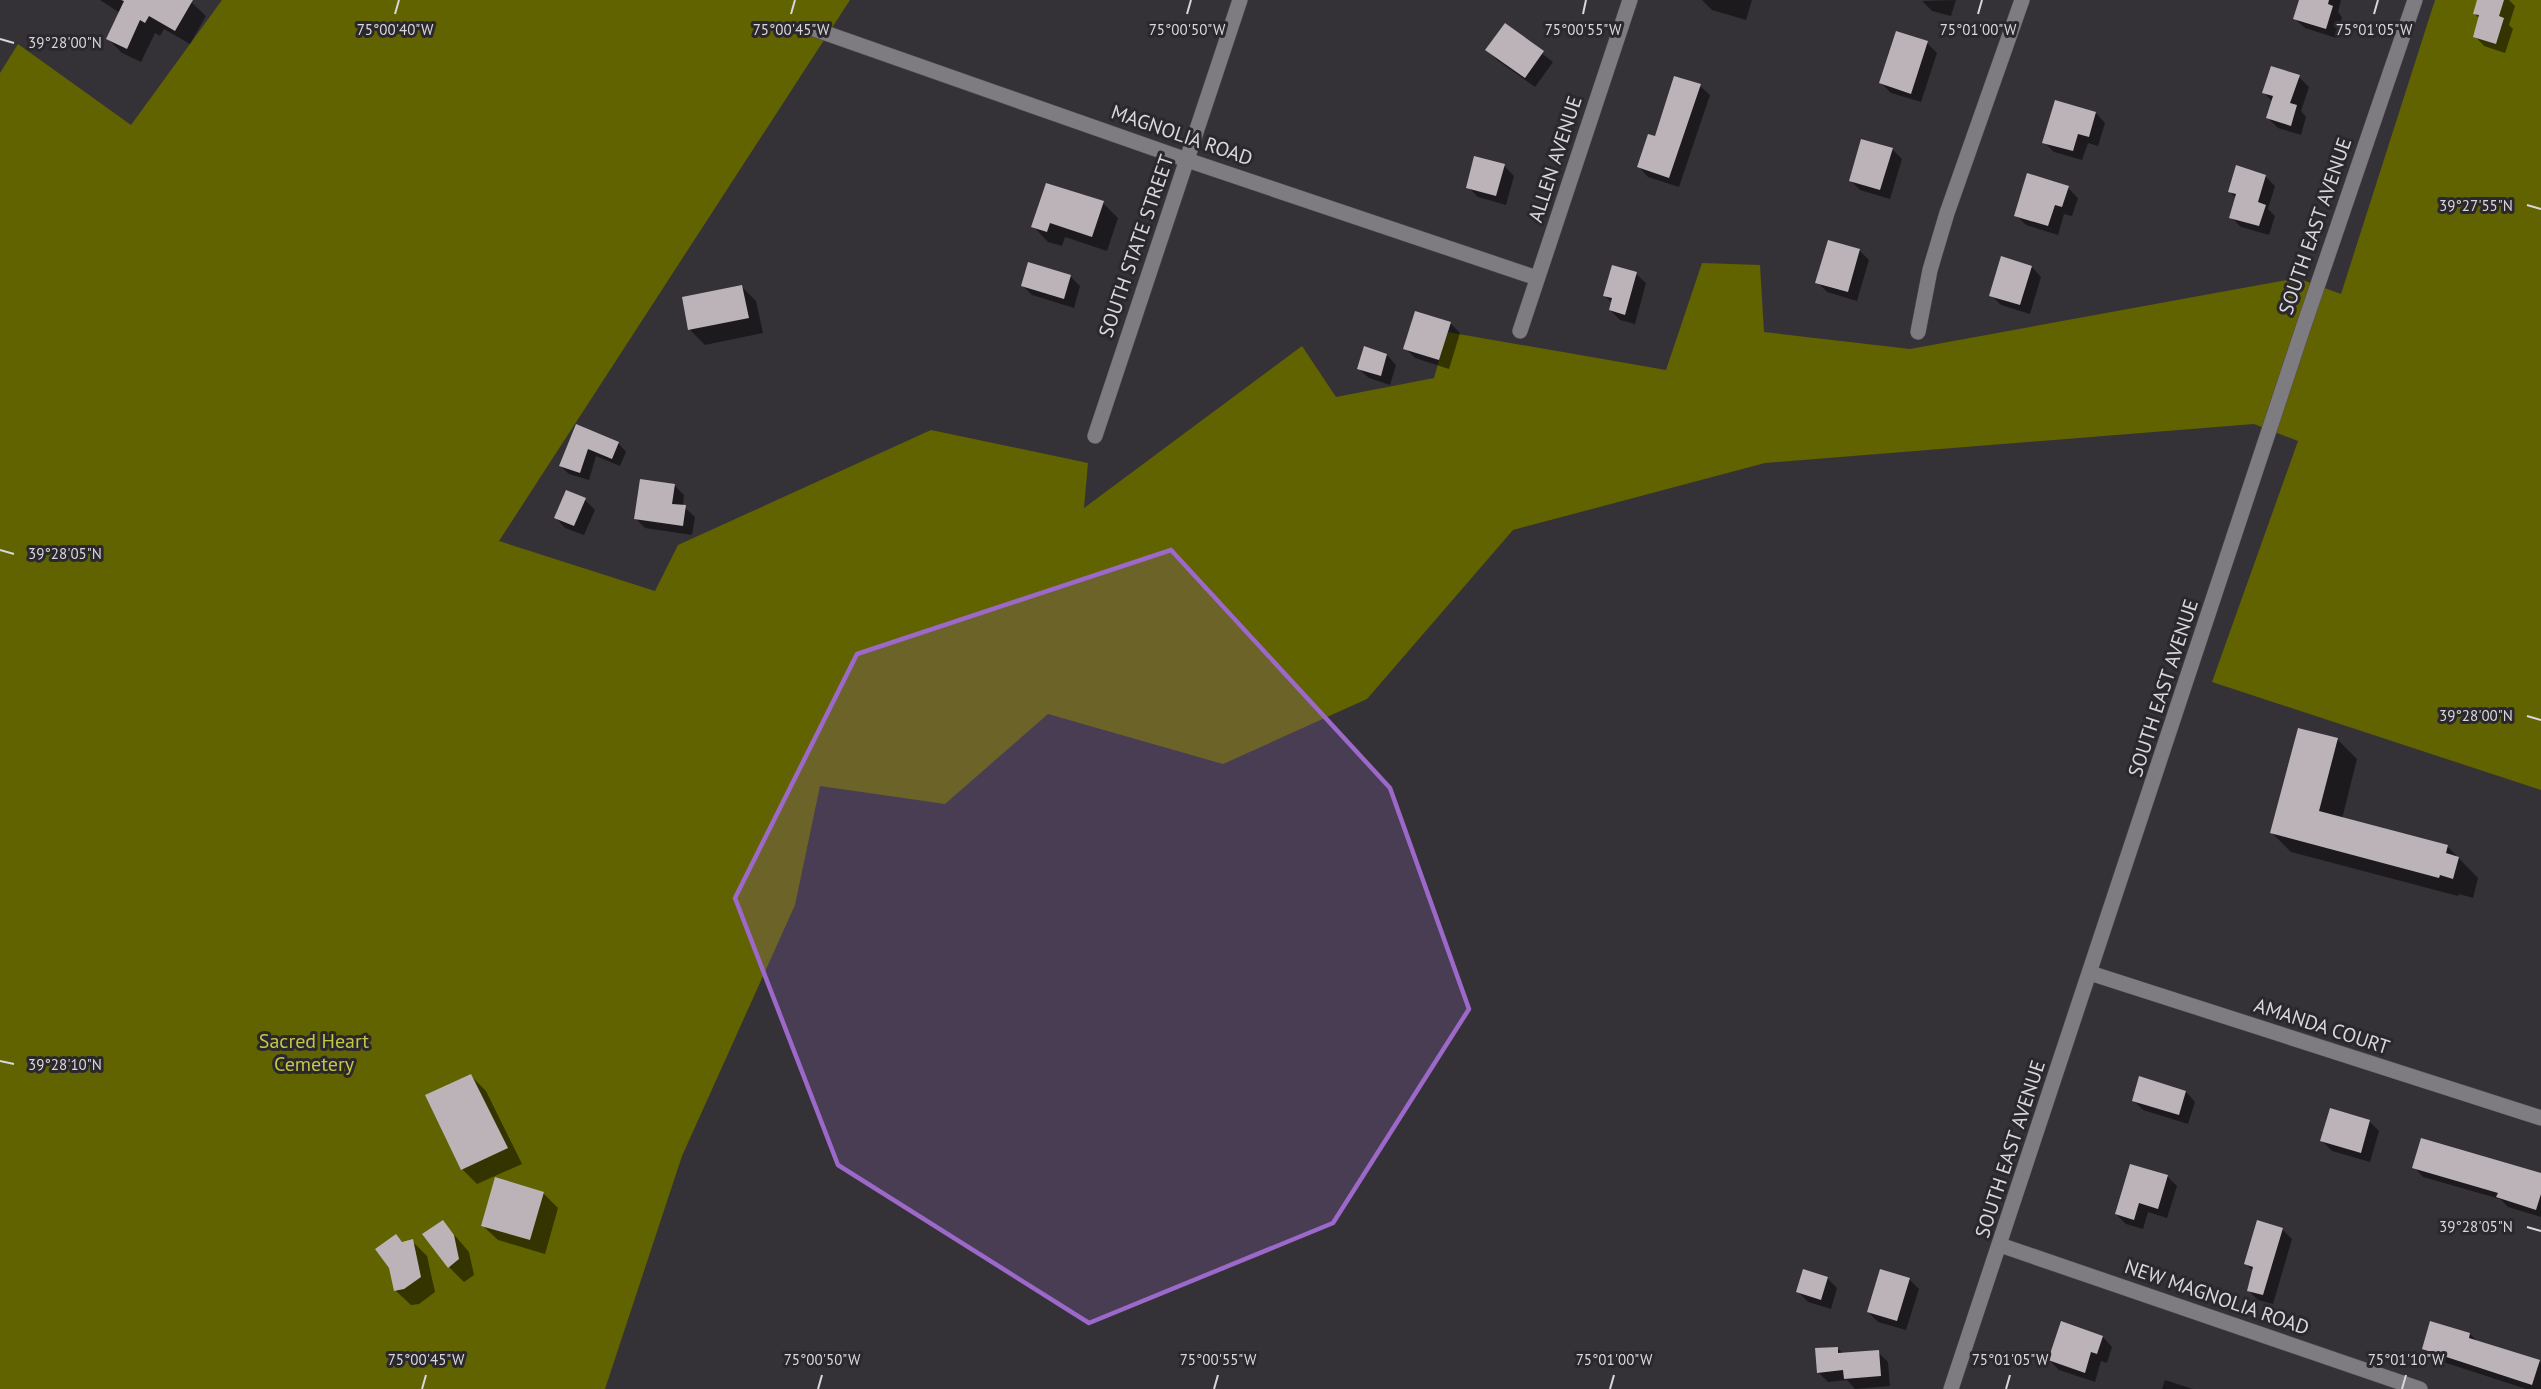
<svg xmlns="http://www.w3.org/2000/svg" width="2541" height="1389" viewBox="0 0 2541 1389" font-family="'PT Sans',sans-serif">
  <style>
    .green { fill: #616200 }
    .shadow { fill: #0007 }
    .building { fill: #bbb3b7 }
    .lines { fill: none; stroke-linecap: round; stroke-linejoin: round }
    .minor-casing { stroke: #514e54; stroke-width: 16 }
    .minor { stroke: #7e7b81; stroke-width: 15 }
    .marked { fill: #9c68c9; fill-opacity: 0.2; stroke: #9c68c9; stroke-width: 4.5; stroke-linejoin: round }
    .ticks { fill: none; stroke: #d9d7db; stroke-width: 2 }
    .labels { text-anchor: middle; dominant-baseline: central; stroke-width: 6; stroke-linejoin: round; paint-order: stroke }
    .street-label { font-size: 20px; fill: #d9d7db; stroke: #2b282d }
    .park-label { font-size: 20px; fill: #c4c742; stroke: #2b282d }
    .ticks-label { font-size: 15px; text-anchor: middle; fill: #d9d7db; stroke: #2b282d; stroke-width: 6; stroke-linejoin: round; paint-order: stroke }
  </style>
  <rect width="100%" height="100%" fill="#353237"/>
  <!-- green -->
  <polygon class="green" points="222,0 850,0 499,541 655,591 678,545 931,430 1088,463 1084,508 1302,346 1336,397 1434,378 1447,332 1666,370 1702,263 1760,265 1764,332 1910,349 2297,278 2341,294 2435,0 2541,0 2541,790 2212,682 2298,441 2254,424 1765,463 1513,530 1367,699 1223,764 1048,714 945,804 820,786 795,905 682,1156 605,1389 0,1389 0,73 18,44 131,125"/>
  <!-- shadow -->
  <g class="shadow">
    <polygon points="100,0 189,0 206,16 190,44 164,29 160,36 155,33 141,62 122,53 108,39 120,13"/>
    <polygon points="1702,0 1752,0 1746,20 1712,10"/>
    <polygon points="1956,0 1951,16 1932,11 1922,1"/>
    <polygon points="2301,0 2341,0 2338,12 2342,17 2336,38 2305,28 2295,19"/>
    <polygon points="2478,0 2509,0 2515,6 2509,25 2513,29 2505,53 2484,46 2475,36 2480,19 2474,13"/>
    <polygon points="1505,25 1553,62 1535,87 1497,60 1487,50"/>
    <polygon points="1927,43 1937,53 1921,102 1891,93 1881,83"/>
    <polygon points="2299,77 2309,87 2301,111 2306,117 2301,135 2278,128 2268,118 2273,102 2263,92"/>
    <polygon points="1700,86 1710,95 1679,187 1648,177 1639,167"/>
    <polygon points="2096,113 2105,123 2098,146 2088,143 2082,160 2054,152 2044,142"/>
    <polygon points="1892,149 1902,159 1890,199 1860,190 1850,180"/>
    <polygon points="1504,166 1514,176 1506,205 1478,197 1468,187"/>
    <polygon points="2265,176 2275,186 2268,209 2275,216 2269,235 2241,227 2231,217 2236,198 2229,191"/>
    <polygon points="2068,188 2078,198 2072,216 2064,214 2058,235 2026,225 2016,215"/>
    <polygon points="1103,203 1118,218 1107,251 1065,237 1062,246 1048,242 1033,226"/>
    <polygon points="1859,250 1869,260 1857,301 1827,292 1817,282"/>
    <polygon points="2032,267 2041,277 2030,314 2001,305 1991,295"/>
    <polygon points="1636,274 1646,283 1635,324 1620,320 1610,310 1612,303 1605,296"/>
    <polygon points="1070,276 1080,286 1074,308 1032,295 1022,285"/>
    <polygon points="741,286 756,301 763,333 705,345 690,330"/>
    <polygon points="1450,323 1460,333 1449,369 1415,358 1405,348"/>
    <polygon points="1387,355 1396,365 1390,385 1369,378 1359,369"/>
    <polygon points="577,426 618,443 626,452 620,466 596,456 589,480 569,474 560,466"/>
    <polygon points="674,485 684,495 683,506 695,517 692,535 645,528 636,519"/>
    <polygon points="585,500 595,510 584,535 565,528 556,518"/>
    <polygon points="2299,730 2338,740 2357,759 2342,819 2447,846 2478,878 2473,898 2459,894 2458,896 2291,852 2271,832"/>
    <polygon points="471,1076 486,1091 522,1164 477,1184 462,1169"/>
    <polygon points="2186,1092 2195,1102 2188,1124 2143,1110 2133,1100"/>
    <polygon points="2369,1121 2379,1131 2370,1162 2332,1151 2322,1141"/>
    <polygon points="2414,1167 2541,1175 2541,1217 2508,1207 2500,1199 2423,1177"/>
    <polygon points="2167,1176 2177,1186 2167,1218 2148,1212 2143,1229 2126,1224 2116,1214"/>
    <polygon points="543,1193 558,1208 545,1254 498,1240 482,1225"/>
    <polygon points="443,1222 469,1252 474,1275 464,1282 449,1267"/>
    <polygon points="2282,1229 2292,1239 2273,1304 2258,1300 2248,1290 2254,1272 2246,1264"/>
    <polygon points="396,1236 403,1243 412,1241 427,1256 435,1292 419,1304 411,1305 395,1290"/>
    <polygon points="1827,1278 1837,1288 1831,1309 1808,1302 1798,1292"/>
    <polygon points="1909,1279 1919,1289 1906,1330 1878,1322 1868,1312"/>
    <polygon points="2470,1334 2478,1342 2539,1361 2541,1363 2541,1389 2526,1389 2434,1359 2424,1349"/>
    <polygon points="2103,1337 2112,1347 2107,1363 2101,1361 2095,1382 2059,1370 2049,1360"/>
    <polygon points="1837,1348 1844,1354 1878,1352 1888,1362 1890,1386 1855,1389 1847,1380 1828,1382 1818,1372"/>
    <polygon points="2165,1380 2193,1389 2162,1389"/>
  </g>
  <!-- building -->
  <g class="building">
    <polygon points="121,0 193,0 175,31 149,16 145,23 140,20 127,49 106,39 124,1"/>
    <polygon points="2299,0 2329,0 2328,4 2333,6 2326,29 2293,19"/>
    <polygon points="2477,0 2504,0 2499,16 2504,18 2496,44 2473,37 2479,15 2473,14"/>
    <polygon points="1505,23 1544,51 1525,78 1485,50"/>
    <polygon points="1896,31 1928,41 1911,94 1879,83"/>
    <polygon points="2271,66 2300,75 2290,103 2297,105 2291,126 2266,118 2273,96 2262,93"/>
    <polygon points="1674,76 1701,84 1669,178 1637,167 1648,134 1655,136"/>
    <polygon points="2055,100 2096,112 2089,137 2078,134 2073,151 2042,143"/>
    <polygon points="1861,139 1893,148 1880,190 1849,181"/>
    <polygon points="1474,156 1505,164 1496,196 1466,188"/>
    <polygon points="2236,165 2266,175 2258,202 2266,205 2259,226 2229,218 2236,194 2228,192"/>
    <polygon points="2027,173 2069,186 2062,207 2055,205 2048,226 2014,216"/>
    <polygon points="1046,183 1104,201 1092,237 1050,223 1047,232 1031,227"/>
    <polygon points="1828,240 1860,249 1848,292 1815,283"/>
    <polygon points="2001,256 2032,266 2020,305 1989,296"/>
    <polygon points="1028,262 1071,275 1064,299 1021,286"/>
    <polygon points="1612,265 1637,272 1625,315 1609,310 1612,298 1603,296"/>
    <polygon points="742,285 749,318 688,330 682,297"/>
    <polygon points="1415,311 1451,322 1439,360 1403,349"/>
    <polygon points="1364,346 1387,354 1381,376 1357,369"/>
    <polygon points="576,424 619,442 612,459 588,449 580,473 559,466"/>
    <polygon points="640,479 675,484 672,504 686,505 683,526 634,519"/>
    <polygon points="566,490 586,498 574,526 554,518"/>
    <polygon points="2298,728 2338,738 2319,811 2448,845 2446,853 2459,857 2453,879 2440,875 2439,878 2270,833"/>
    <polygon points="471,1074 508,1148 461,1170 425,1095"/>
    <polygon points="2139,1076 2186,1091 2179,1115 2132,1101"/>
    <polygon points="2330,1108 2370,1120 2361,1153 2320,1141"/>
    <polygon points="2421,1138 2541,1173 2541,1194 2536,1210 2496,1197 2498,1193 2412,1168"/>
    <polygon points="2130,1164 2168,1175 2158,1209 2139,1203 2134,1220 2115,1214"/>
    <polygon points="495,1177 544,1192 530,1240 481,1226"/>
    <polygon points="443,1220 454,1235 459,1259 448,1268 422,1234"/>
    <polygon points="2257,1220 2283,1228 2263,1295 2247,1291 2253,1267 2244,1264"/>
    <polygon points="396,1234 402,1242 413,1239 421,1277 404,1289 394,1291 389,1268 375,1249"/>
    <polygon points="1803,1269 1828,1277 1821,1300 1796,1292"/>
    <polygon points="1880,1269 1910,1278 1897,1321 1867,1312"/>
    <polygon points="2061,1321 2103,1336 2097,1354 2091,1352 2085,1373 2048,1360"/>
    <polygon points="2430,1321 2470,1333 2469,1338 2540,1360 2532,1385 2422,1349"/>
    <polygon points="1838,1347 1838,1353 1879,1350 1881,1376 1844,1379 1843,1370 1817,1373 1815,1348"/>
  </g>
  <g class="lines">
    <defs>
      <g id="minor">
        <polyline points="814,29 1187,160 1537,278"/>
        <polyline points="1520,331 1630,0"/>
        <polyline points="1918,332 1930,270 1947,213 2022,0"/>
        <polyline points="1095,436 1240,0"/>
        <polyline points="2090,973 2541,1118"/>
        <polyline points="2000,1245 2420,1389"/>
        <polyline points="1951,1389 2301,334 2415,0"/>
      </g>
    </defs>
    <!-- minor casing -->
    <use href="#minor" class="minor-casing"/>
    <!-- minor -->
    <use href="#minor" class="minor"/>
  </g>
  <!-- marked area -->
  <path class="marked" d="M1171,550L1390,788L1469,1009L1333,1223L1089,1323L838,1165L735,898L857,654Z"/>
  <!-- ticks -->
  <path class="ticks" d="M395,14L399,0M791,14L795,0M1187,14L1191,0M1583,14L1586,0M1978,14L1982,0M2374,14L2378,0M0,39L14,43M2527,205L2541,209M0,550L14,554M2527,716L2541,720M0,1061L14,1064M2527,1227L2541,1231M422,1389L426,1375M818,1389L822,1375M1214,1389L1218,1375M1610,1389L1614,1375M2006,1389L2010,1375M2402,1389L2406,1375"/>
  <g class="labels">
    <!-- street labels -->
    <g class="street-label">
      <text transform="translate(1182 135) rotate(19)">MAGNOLIA ROAD</text>
      <text transform="translate(1555 159) rotate(-72)">ALLEN AVENUE</text>
      <text transform="translate(2315 226) rotate(-71)">SOUTH EAST AVENUE</text>
      <text transform="translate(1136 246) rotate(-71)">SOUTH STATE STREET</text>
      <text transform="translate(2163 688) rotate(-72)">SOUTH EAST AVENUE</text>
      <text transform="translate(2322 1026) rotate(18)">AMANDA COURT</text>
      <text transform="translate(2010 1149) rotate(-72)">SOUTH EAST AVENUE</text>
      <text transform="translate(2217 1297) rotate(19)">NEW MAGNOLIA ROAD</text>
    </g>
    <!-- park labels -->
    <g class="park-label">
      <text x="314" y="1041">Sacred Heart<tspan x="314" dy="23">Cemetery</tspan></text>
    </g>
  </g>
  <g class="ticks-label">
    <text x="395" y="35">75°00'40"W</text>
    <text x="791" y="35">75°00'45"W</text>
    <text x="1187" y="35">75°00'50"W</text>
    <text x="1583" y="35">75°00'55"W</text>
    <text x="1978" y="35">75°01'00"W</text>
    <text x="2374" y="35">75°01'05"W</text>
    <text x="65" y="48">39°28'00"N</text>
    <text x="2476" y="211">39°27'55"N</text>
    <text x="65" y="559">39°28'05"N</text>
    <text x="2476" y="721">39°28'00"N</text>
    <text x="65" y="1070">39°28'10"N</text>
    <text x="2476" y="1232">39°28'05"N</text>
    <text x="426" y="1365">75°00'45"W</text>
    <text x="822" y="1365">75°00'50"W</text>
    <text x="1218" y="1365">75°00'55"W</text>
    <text x="1614" y="1365">75°01'00"W</text>
    <text x="2010" y="1365">75°01'05"W</text>
    <text x="2406" y="1365">75°01'10"W</text>
  </g>
</svg>
